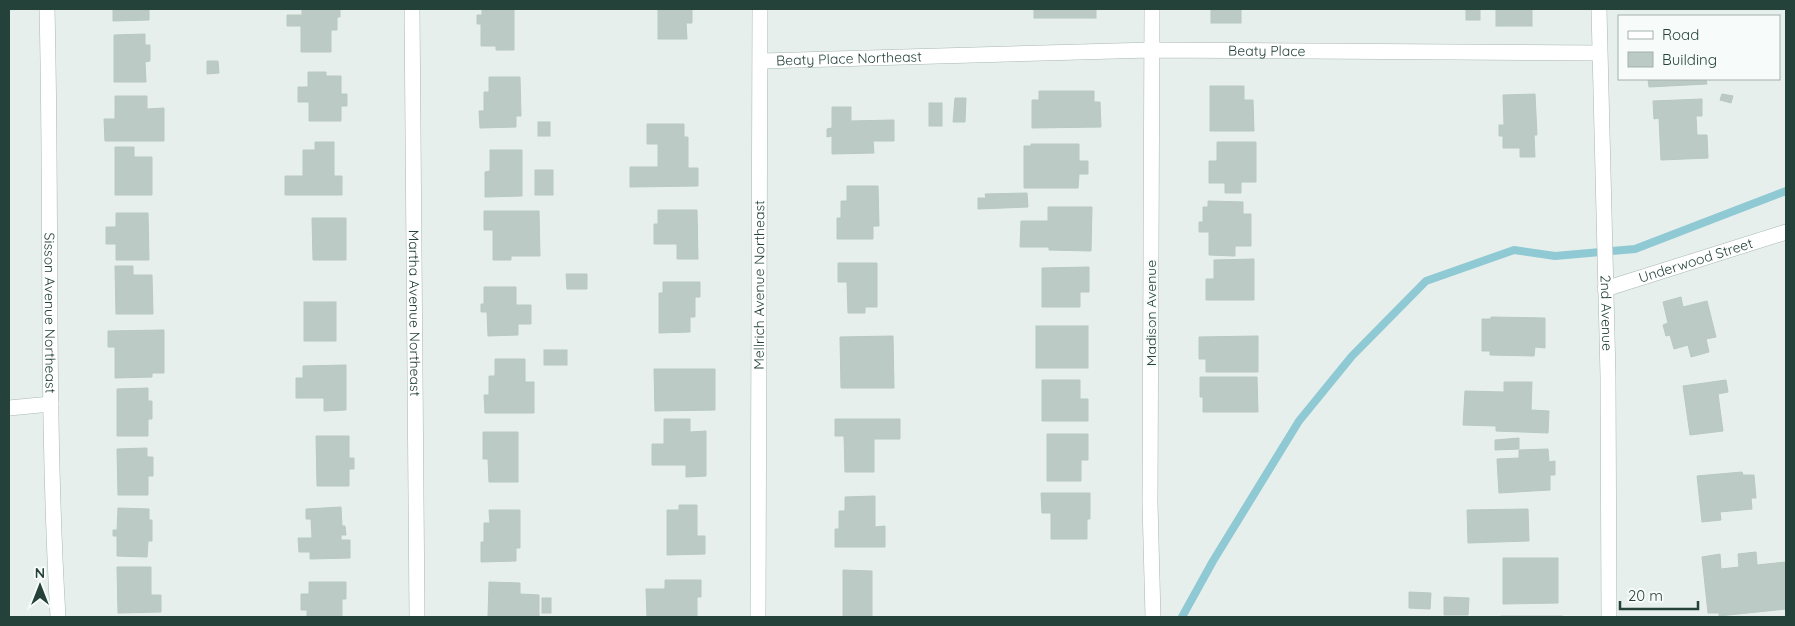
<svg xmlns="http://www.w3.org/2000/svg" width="1795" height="626" viewBox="0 0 1795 626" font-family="Quicksand,sans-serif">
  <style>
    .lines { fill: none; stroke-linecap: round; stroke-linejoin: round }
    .stream { stroke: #8ec9d4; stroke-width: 8 }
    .building { fill: #bbcac4; stroke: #b8c9c2 }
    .minor-casing { stroke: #a8b8b2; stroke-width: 16 }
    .minor { stroke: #fff; stroke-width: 15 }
    .labels { text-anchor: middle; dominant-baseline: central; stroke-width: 4; stroke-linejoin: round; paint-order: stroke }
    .street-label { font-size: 14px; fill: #24423a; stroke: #f7fbf9 }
  </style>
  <rect width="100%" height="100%" fill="#e6efeb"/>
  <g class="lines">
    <!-- stream -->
    <polyline class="stream" points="1182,617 1213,561 1299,421 1352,356 1426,281 1514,250 1555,256 1635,249 1786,191"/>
  </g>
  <!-- building -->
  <g class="building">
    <polygon points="113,9 149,9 149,20 113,21"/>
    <polygon points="302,9 340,9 340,17 337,17 337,30 331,30 331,52 301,52 301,26 287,26 287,15 302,15"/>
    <polygon points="482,9 514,9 514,50 496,50 496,46 481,46 481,24 477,24 477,15 482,15"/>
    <polygon points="658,9 692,9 692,23 686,23 687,39 658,39"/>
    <rect x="1034" y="9" width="62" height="9"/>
    <rect x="1211" y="9" width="30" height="14"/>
    <rect x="1466" y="9" width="14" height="11"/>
    <rect x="1496" y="9" width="36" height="17"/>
    <polygon points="145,34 145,45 150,45 150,61 145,62 146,82 114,82 114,35"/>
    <polygon points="207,61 218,61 219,73 207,74"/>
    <polygon points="308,72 326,72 326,76 341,76 341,94 347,94 347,106 341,106 341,121 309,121 309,102 298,102 298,87 308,87"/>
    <polygon points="489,77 520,77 521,116 516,116 516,127 480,128 479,111 484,111 484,92 489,92"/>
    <polygon points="1648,79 1706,79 1707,84 1649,87"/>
    <polygon points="1210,86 1244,86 1244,100 1253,100 1254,131 1210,131"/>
    <polygon points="1039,91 1094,91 1094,102 1100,102 1101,127 1032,128 1032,100 1039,100"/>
    <polygon points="1535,94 1537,135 1534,135 1535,157 1520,157 1520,148 1503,148 1503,136 1499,136 1499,125 1504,125 1503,95"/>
    <polygon points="1722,94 1733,96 1731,103 1720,100"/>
    <polygon points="115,96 147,96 147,109 164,108 164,141 105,141 104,119 115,119"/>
    <polygon points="955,98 966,98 965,122 953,122"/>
    <polygon points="1702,99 1702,116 1696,116 1697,135 1707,135 1708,158 1661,160 1659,118 1654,119 1653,101"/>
    <rect x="929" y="103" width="13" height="23"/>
    <polygon points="832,107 851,107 851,121 894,120 894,141 873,141 874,153 832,154 832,136 827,137 827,129 832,128"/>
    <rect x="538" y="122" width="12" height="14"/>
    <polygon points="647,124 684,124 684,137 688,137 688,168 698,168 698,186 630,187 630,167 658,167 658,144 647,144"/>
    <polygon points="315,142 334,142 334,176 342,176 342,195 285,195 285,176 303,176 303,150 315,150"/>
    <polygon points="1217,142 1256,142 1256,182 1241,182 1241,193 1225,193 1225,183 1209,183 1209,161 1217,161"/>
    <polygon points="1031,144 1079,144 1079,161 1088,161 1088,174 1079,174 1078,188 1024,188 1024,146 1031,146"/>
    <polygon points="115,147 134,147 134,157 152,157 152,195 115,195"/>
    <polygon points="490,150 522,150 522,196 485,197 485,172 490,171"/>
    <rect x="535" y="170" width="18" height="25"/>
    <polygon points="847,186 878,186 879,226 873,226 873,239 837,239 837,218 841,218 841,201 847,201"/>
    <polygon points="1027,193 1028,207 978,209 978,198 986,198 985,194"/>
    <polygon points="1208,201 1243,202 1243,214 1251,214 1251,246 1235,246 1235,256 1209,255 1209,232 1199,232 1199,222 1203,222 1203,207 1208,207"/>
    <polygon points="1048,207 1092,207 1091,251 1049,250 1049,247 1020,247 1021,221 1048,221"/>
    <polygon points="658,210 697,210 698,259 677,259 677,244 654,244 654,224 658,224"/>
    <polygon points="484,211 539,211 540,256 511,256 511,260 493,260 493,230 484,230"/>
    <polygon points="116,213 148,213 149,260 116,260 116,244 106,244 106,227 116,227"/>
    <polygon points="312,218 346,218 346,260 313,260"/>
    <polygon points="1254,259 1254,300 1206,300 1206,279 1214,279 1214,260"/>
    <polygon points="838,263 877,263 877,307 865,307 865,313 848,313 847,282 838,282"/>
    <polygon points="115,266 133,266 133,275 152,275 153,314 116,314"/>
    <polygon points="1089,267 1089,292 1080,292 1080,307 1042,307 1042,268"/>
    <polygon points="566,274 587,274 587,289 567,289"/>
    <polygon points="663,282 700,282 700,297 695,297 695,317 690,317 690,332 659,333 659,293 663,293"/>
    <polygon points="484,287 516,287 516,305 531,305 531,324 518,324 518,335 488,336 487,312 481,312 481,304 484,304"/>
    <polygon points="1681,297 1683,307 1707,301 1716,337 1706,339 1709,352 1691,357 1688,345 1674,349 1670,335 1666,336 1663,325 1668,323 1663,302"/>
    <rect x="304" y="302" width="32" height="39"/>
    <polygon points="1491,317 1545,318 1545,348 1535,347 1534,356 1490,355 1490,351 1482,351 1482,319 1491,319"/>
    <rect x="1036" y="326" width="52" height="42"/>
    <polygon points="164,330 164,373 152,373 152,377 115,378 115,347 108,347 108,331"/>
    <polygon points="893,336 894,388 841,388 840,337"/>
    <polygon points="1258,336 1258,372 1206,372 1206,359 1199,359 1199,337"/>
    <rect x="544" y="350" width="23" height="15"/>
    <polygon points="495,359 525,359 525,382 534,382 534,413 485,413 484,395 489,395 489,376 495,376"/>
    <polygon points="346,365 346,410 324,411 324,398 296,398 296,378 303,378 303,366"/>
    <polygon points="654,369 715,369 715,410 655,411"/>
    <polygon points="1200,377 1257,377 1258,412 1203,412 1203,397 1200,397"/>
    <polygon points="1042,380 1080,380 1080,399 1088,399 1088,421 1042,421"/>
    <polygon points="1726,380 1728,392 1718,394 1723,431 1690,435 1683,386"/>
    <polygon points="1504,382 1532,382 1531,410 1549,411 1548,433 1496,431 1496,426 1463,425 1465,391 1504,392"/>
    <polygon points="148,388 148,401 152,401 152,419 148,419 148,436 117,436 117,389"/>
    <polygon points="664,419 690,419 690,432 706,431 706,476 686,477 686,465 652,465 652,444 664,444"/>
    <polygon points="835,419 900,419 900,439 874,439 874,472 845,472 844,436 835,436"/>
    <polygon points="483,432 518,432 518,482 489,482 488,459 483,459"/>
    <polygon points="1047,434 1088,434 1088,460 1081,460 1081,481 1047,481"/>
    <polygon points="316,436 349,436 349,458 354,458 354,469 349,469 349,486 317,486"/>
    <polygon points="1519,438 1519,449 1495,450 1495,440"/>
    <polygon points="147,448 147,457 153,457 153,476 148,476 148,495 118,495 117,449"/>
    <polygon points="1548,449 1549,462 1555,461 1555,475 1550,475 1550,490 1499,493 1497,459 1519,458 1519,450"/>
    <polygon points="1742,472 1743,475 1754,475 1756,498 1751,498 1752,509 1720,512 1721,520 1702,522 1697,476"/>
    <polygon points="1041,493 1090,493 1090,519 1087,519 1087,539 1051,539 1051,513 1042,513"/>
    <polygon points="875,496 875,527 885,526 885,547 835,547 835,529 839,529 839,511 845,511 845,497"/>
    <polygon points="679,505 697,505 697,536 705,536 705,554 667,555 667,510 679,510"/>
    <polygon points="341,507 342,526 345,526 346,535 341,535 341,540 350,540 350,558 310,559 310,552 299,552 298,538 312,538 311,519 306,519 306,509"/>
    <polygon points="118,508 149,509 149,520 152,520 152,541 148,541 147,557 117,556 117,536 113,536 113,530 117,530"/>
    <polygon points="1528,509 1529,541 1468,543 1467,510"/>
    <polygon points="489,510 520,510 520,548 516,548 516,561 481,562 481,542 484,542 484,523 490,523"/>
    <polygon points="1756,552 1757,565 1786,562 1786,609 1719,616 1719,613 1708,613 1702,557 1720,554 1721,569 1739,567 1738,554"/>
    <polygon points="1503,558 1558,558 1558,603 1503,604"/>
    <polygon points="117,567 151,567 151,595 161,595 161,612 118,613"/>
    <polygon points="843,570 872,571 872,617 843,617"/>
    <polygon points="665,580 701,580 701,597 697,597 697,616 647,617 646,589 665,589"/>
    <polygon points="309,582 346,582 346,599 342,599 342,617 307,617 307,610 301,610 301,594 309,594"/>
    <polygon points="489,582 520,583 520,594 539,595 539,617 488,617"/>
    <polygon points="1409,592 1431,593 1430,609 1409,608"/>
    <polygon points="1444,597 1469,598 1468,615 1444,615"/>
    <rect x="542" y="598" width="9" height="15"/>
    <rect x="1501" y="616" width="61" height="1"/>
  </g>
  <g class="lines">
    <defs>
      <g id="minor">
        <path id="s1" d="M47,9C52,211 46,415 58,617"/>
        <path id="s2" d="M412,9L417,617"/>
        <polyline points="1152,9 1150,503 1153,617"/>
        <path id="s3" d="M1599,9L1608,376L1609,617"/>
        <path id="s4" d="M761,61L1151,50L1599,53"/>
        <path id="s5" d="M1605,289L1786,232"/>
        <polyline points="9,408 51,404"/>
        <path id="s6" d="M758,617L760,9"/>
      </g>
    </defs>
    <!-- minor casing -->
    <use href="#minor" class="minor-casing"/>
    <!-- minor -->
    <use href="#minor" class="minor"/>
  </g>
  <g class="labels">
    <!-- street labels -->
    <g class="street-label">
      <text stroke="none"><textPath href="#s4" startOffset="506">Beaty Place</textPath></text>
      <text stroke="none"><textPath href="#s4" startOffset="88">Beaty Place Northeast</textPath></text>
      <text stroke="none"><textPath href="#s5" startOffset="95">Underwood Street</textPath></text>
      <text stroke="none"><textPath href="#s6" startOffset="332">Mellrich Avenue Northeast</textPath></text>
      <text stroke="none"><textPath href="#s1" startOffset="304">Sisson Avenue Northeast</textPath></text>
      <text stroke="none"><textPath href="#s2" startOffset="304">Martha Avenue Northeast</textPath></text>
      <text transform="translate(1151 313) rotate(-90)">Madison Avenue</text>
      <text stroke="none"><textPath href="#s3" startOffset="304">2nd Avenue</textPath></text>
    </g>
  </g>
  <!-- border -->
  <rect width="1795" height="626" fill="none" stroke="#24423a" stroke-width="20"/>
  <!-- legend -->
  <rect x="1618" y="15" width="162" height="65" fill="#f7fbf9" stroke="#a3b1ad"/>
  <rect x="1628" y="31" width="25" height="8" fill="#ffffff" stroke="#a3b1ad"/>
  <text x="1662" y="40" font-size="15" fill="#24423a">Road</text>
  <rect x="1628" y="52" width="25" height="15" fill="#bbcac4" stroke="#a3b1ad"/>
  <text x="1662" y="65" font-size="15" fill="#24423a">Building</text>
  <!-- north arrow -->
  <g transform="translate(40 586)" stroke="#f7fbf9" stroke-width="4" paint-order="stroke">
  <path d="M0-4L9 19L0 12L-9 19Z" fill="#24423a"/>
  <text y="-8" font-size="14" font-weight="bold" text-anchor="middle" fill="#24423a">N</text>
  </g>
  <!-- scale -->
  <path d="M1620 601v8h78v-8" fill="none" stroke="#24423a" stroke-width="2.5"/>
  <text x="1628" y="601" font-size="15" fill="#24423a" stroke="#f7fbf9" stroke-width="4" paint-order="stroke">20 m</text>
</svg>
